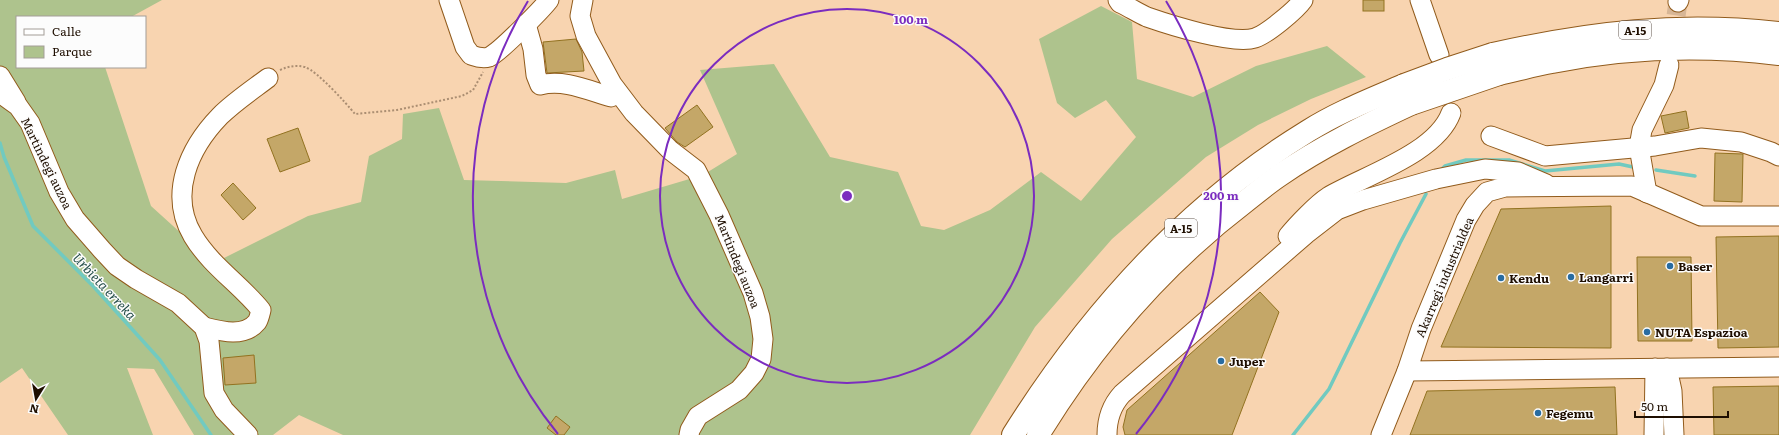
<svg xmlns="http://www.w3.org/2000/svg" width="1779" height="435" viewBox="0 0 1779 435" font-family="Literata,serif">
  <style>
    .green { fill: #aec38d }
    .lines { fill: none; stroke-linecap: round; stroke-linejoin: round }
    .stream { stroke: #71cac0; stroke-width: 3.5 }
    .building { fill: #c4a768; stroke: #927220 }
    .minor-tunnel { stroke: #d7b696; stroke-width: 19; stroke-dasharray: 19 10; stroke-linecap: butt }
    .minor-casing { stroke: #915b1c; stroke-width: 21 }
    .highway-casing { stroke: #915b1c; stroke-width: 24 }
    .path { stroke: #ab8e72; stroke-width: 2; stroke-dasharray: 2 2; stroke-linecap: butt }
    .minor { stroke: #fff; stroke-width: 19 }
    .highway { stroke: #fff; stroke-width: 22 }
    .highway-bridge-casing { stroke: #915b1c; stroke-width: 24; stroke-linecap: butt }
    .highway-bridge { stroke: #fff; stroke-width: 22 }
    .ring { fill: none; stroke: #7b2cbf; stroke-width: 2 }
    .poi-dot { fill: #286ca1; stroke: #fcfcfc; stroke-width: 1.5 }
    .labels { text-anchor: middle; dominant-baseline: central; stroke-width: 3; stroke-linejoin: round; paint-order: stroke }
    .shield { fill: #fcfcfc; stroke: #61554c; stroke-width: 1 }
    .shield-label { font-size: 11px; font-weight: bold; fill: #1e0e00 }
    .street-label { font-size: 12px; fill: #1e0e00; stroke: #fcfcfc }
    .poi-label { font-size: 12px; font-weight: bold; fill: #1e0e00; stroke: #fcfcfc; text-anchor: start }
    .water-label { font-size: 13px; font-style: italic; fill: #224c47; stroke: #fcfcfc }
    .centre { fill: #7b2cbf; stroke: #fcfcfc; stroke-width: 2 }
    .ring-label { font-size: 12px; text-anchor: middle; font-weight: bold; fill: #7b2cbf; stroke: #fcfcfc; stroke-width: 3; stroke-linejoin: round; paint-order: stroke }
  </style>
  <rect width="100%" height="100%" fill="#f8d4b0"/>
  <!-- green -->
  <polygon class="green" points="0,0 162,0 131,17 17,17 17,67 105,67 151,206 214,263 308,216 361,202 369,156 402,139 403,114 439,108 464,180 566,183 615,170 622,199 703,175 737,154 700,70 774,64 830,157 898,172 921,226 944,230 990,210 1041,172 1081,201 1136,137 1106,100 1075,118 1057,103 1039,39 1101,6 1132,22 1137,79 1193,97 1256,66 1327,46 1366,77 1311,99 1258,125 1206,157 1112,239 1035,327 970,435 343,435 299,415 273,435 194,435 154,369 127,368 153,435 68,435 22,368 0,383"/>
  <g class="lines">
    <!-- stream -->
    <g class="stream">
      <polyline points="0,143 4,157 33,226 93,286 160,360 211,435"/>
      <polyline points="1441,170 1445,166 1466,160 1509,160 1545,171 1619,164 1633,167"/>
      <polyline points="1656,170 1695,176"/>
      <polyline points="1293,435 1329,389 1400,243 1426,194"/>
    </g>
  </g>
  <!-- building -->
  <g class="building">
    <rect x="1363" y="0" width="21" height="11"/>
    <polygon points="576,39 582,52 584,71 547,73 543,42"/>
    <polygon points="697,105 713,127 685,147 677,142 665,128"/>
    <polygon points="1686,111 1689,128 1665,133 1661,116"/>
    <polygon points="298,128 310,161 280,172 267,139"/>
    <polygon points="1715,153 1743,154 1742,202 1714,201"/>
    <polygon points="233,183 256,208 243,220 221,195"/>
    <polygon points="1611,206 1611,348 1441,347 1501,209"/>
    <polygon points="1779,236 1779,347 1718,348 1716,237"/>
    <polygon points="1637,257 1691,257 1692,341 1638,341"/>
    <polygon points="1260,292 1279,312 1232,435 1125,435 1123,427 1127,410"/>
    <polygon points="254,355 256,383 225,385 223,358"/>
    <polygon points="1779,386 1779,435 1714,435 1713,387"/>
    <polygon points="1615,387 1617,435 1410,435 1427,391"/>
    <polygon points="556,416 570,427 564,435 556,435 547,428"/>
  </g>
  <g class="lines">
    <!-- minor-tunnel -->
    <polyline class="minor-tunnel" points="1672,44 1678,2"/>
    <defs>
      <g id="minor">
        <path d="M449,0L465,47L471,55C477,57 483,59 489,57C500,52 541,10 549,0"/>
        <polyline points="583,0 580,16 586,36 612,84 634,113 670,150 696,170 719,215 753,293 760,317 763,339 761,359 754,373 739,390 698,416 690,430 689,435"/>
        <path d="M1118,0L1120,3C1129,7 1138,13 1147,17C1170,25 1233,45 1255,38C1267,34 1296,10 1303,0"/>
        <polyline points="1420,0 1439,55"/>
        <polyline points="1678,2 1679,0"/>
        <path d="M526,24L533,49L536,75L540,85C564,79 587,90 611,97L618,93"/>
        <polyline points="0,76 16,102"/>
        <polyline points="0,93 18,106 30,123 59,192 75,219 102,250 117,266 136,279 178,303 204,327 209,341 214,393 224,410 248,435"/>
        <polyline points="1491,136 1545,156 1655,146 1701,138 1741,142 1771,152 1779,156"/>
        <polyline points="1647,193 1639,147 1642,130 1664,85 1669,65"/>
        <polyline points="1779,216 1701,216 1632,186 1505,187 1487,192 1475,205 1466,220 1421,329 1407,371 1779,367"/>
        <path d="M1288,236C1296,226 1317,204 1328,197C1363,176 1436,154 1451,113"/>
        <path d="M204,327C220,331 244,338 257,322C259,319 260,314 261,310C240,284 211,266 193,236C168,194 189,148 220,116C234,102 252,90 268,78"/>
        <polyline points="1667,368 1672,391 1674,435"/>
        <path d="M1107,435C1107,419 1111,406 1122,394L1306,234L1337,210L1363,200L1436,179L1485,169L1518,172L1546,184"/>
        <polyline points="1381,435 1407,371"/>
        <polyline points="1654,435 1655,368"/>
      </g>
      <g id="highway">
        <path d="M1493,54C1591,32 1679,22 1779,33"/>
        <path d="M1499,74C1517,70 1535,65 1552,62C1627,47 1704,45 1779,54"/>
        <path d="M1013,435C1089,314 1186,206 1308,131C1338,112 1372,99 1404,85"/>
        <path d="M1038,435C1093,345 1162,265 1246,201C1257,192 1268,183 1280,175C1321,147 1366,125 1411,104"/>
      </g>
    </defs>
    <!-- minor casing -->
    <use href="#minor" class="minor-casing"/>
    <!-- highway casing -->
    <use href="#highway" class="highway-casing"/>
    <!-- path -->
    <path class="path" d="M280,70C289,66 296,65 305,67C317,71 346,103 355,114L397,110L462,96L473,90L483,72"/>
    <!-- minor -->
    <use href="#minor" class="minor"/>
    <!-- highway -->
    <use href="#highway" class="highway"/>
    <defs>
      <g id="highway-bridge">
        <polyline points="1404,85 1447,69 1493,54"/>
        <polyline points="1411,104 1499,74"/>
      </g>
    </defs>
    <!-- highway-bridge casing -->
    <use href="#highway-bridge" class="highway-bridge-casing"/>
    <!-- highway-bridge -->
    <use href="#highway-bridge" class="highway-bridge"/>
  </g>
  <!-- distance rings -->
  <g class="ring">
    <circle cx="847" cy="196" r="187"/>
    <path d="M558 434A374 374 0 0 1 528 1M1166 1A374 374 0 0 1 1136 434"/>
  </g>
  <!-- markers -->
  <g class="poi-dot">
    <circle cx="1670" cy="266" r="4"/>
    <circle cx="1571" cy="277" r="4"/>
    <circle cx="1501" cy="278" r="4"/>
    <circle cx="1647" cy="332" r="4"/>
    <circle cx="1221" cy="361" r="4"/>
    <circle cx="1538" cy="413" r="4"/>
  </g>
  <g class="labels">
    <!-- shield labels -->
    <g class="shield">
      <rect x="1619" y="21" width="32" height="18" rx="3"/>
      <rect x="1165" y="219" width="32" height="18" rx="3"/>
    </g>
    <g class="shield-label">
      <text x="1635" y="30">A-15</text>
      <text x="1181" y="228">A-15</text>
    </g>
    <!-- street labels -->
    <g class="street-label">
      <text transform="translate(47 163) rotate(64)">Martindegi auzoa</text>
      <text transform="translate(738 261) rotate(68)">Martindegi auzoa</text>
      <text transform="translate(1444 277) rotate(-67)">Akarregi industrialdea</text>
    </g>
    <!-- poi labels -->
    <g class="poi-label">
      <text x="1678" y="266">Baser</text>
      <text x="1579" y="277">Langarri</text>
      <text x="1509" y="278">Kendu</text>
      <text x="1655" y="332">NUTA Espazioa</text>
      <text x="1229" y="361">Juper</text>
      <text x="1546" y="413">Fegemu</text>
    </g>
    <!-- water labels -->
    <g class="water-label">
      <text transform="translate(105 286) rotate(47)">Urbieta erreka</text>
    </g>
  </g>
  <circle cx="847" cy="196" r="6" class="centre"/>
  <g class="ring-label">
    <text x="911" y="24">100 m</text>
    <text x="1221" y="200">200 m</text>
  </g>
  <!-- legend -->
  <rect x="16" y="16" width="130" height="52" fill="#fcfcfc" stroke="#a39d97"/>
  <rect x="24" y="29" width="20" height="6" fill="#ffffff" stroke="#a39d97"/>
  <text x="52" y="36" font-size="12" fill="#1e0e00">Calle</text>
  <rect x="24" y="46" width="20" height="12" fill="#aec38d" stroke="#a39d97"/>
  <text x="52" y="56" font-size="12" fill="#1e0e00">Parque</text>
  <!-- north arrow -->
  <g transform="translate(36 399) rotate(191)" stroke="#fcfcfc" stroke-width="3" paint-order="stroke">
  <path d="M0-3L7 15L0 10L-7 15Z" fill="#1e0e00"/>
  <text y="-6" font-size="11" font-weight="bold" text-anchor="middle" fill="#1e0e00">N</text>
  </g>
  <!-- scale -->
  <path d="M1635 411v6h93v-6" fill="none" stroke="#1e0e00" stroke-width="2"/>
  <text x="1641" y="411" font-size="12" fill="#1e0e00" stroke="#fcfcfc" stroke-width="3" paint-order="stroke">50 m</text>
</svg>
